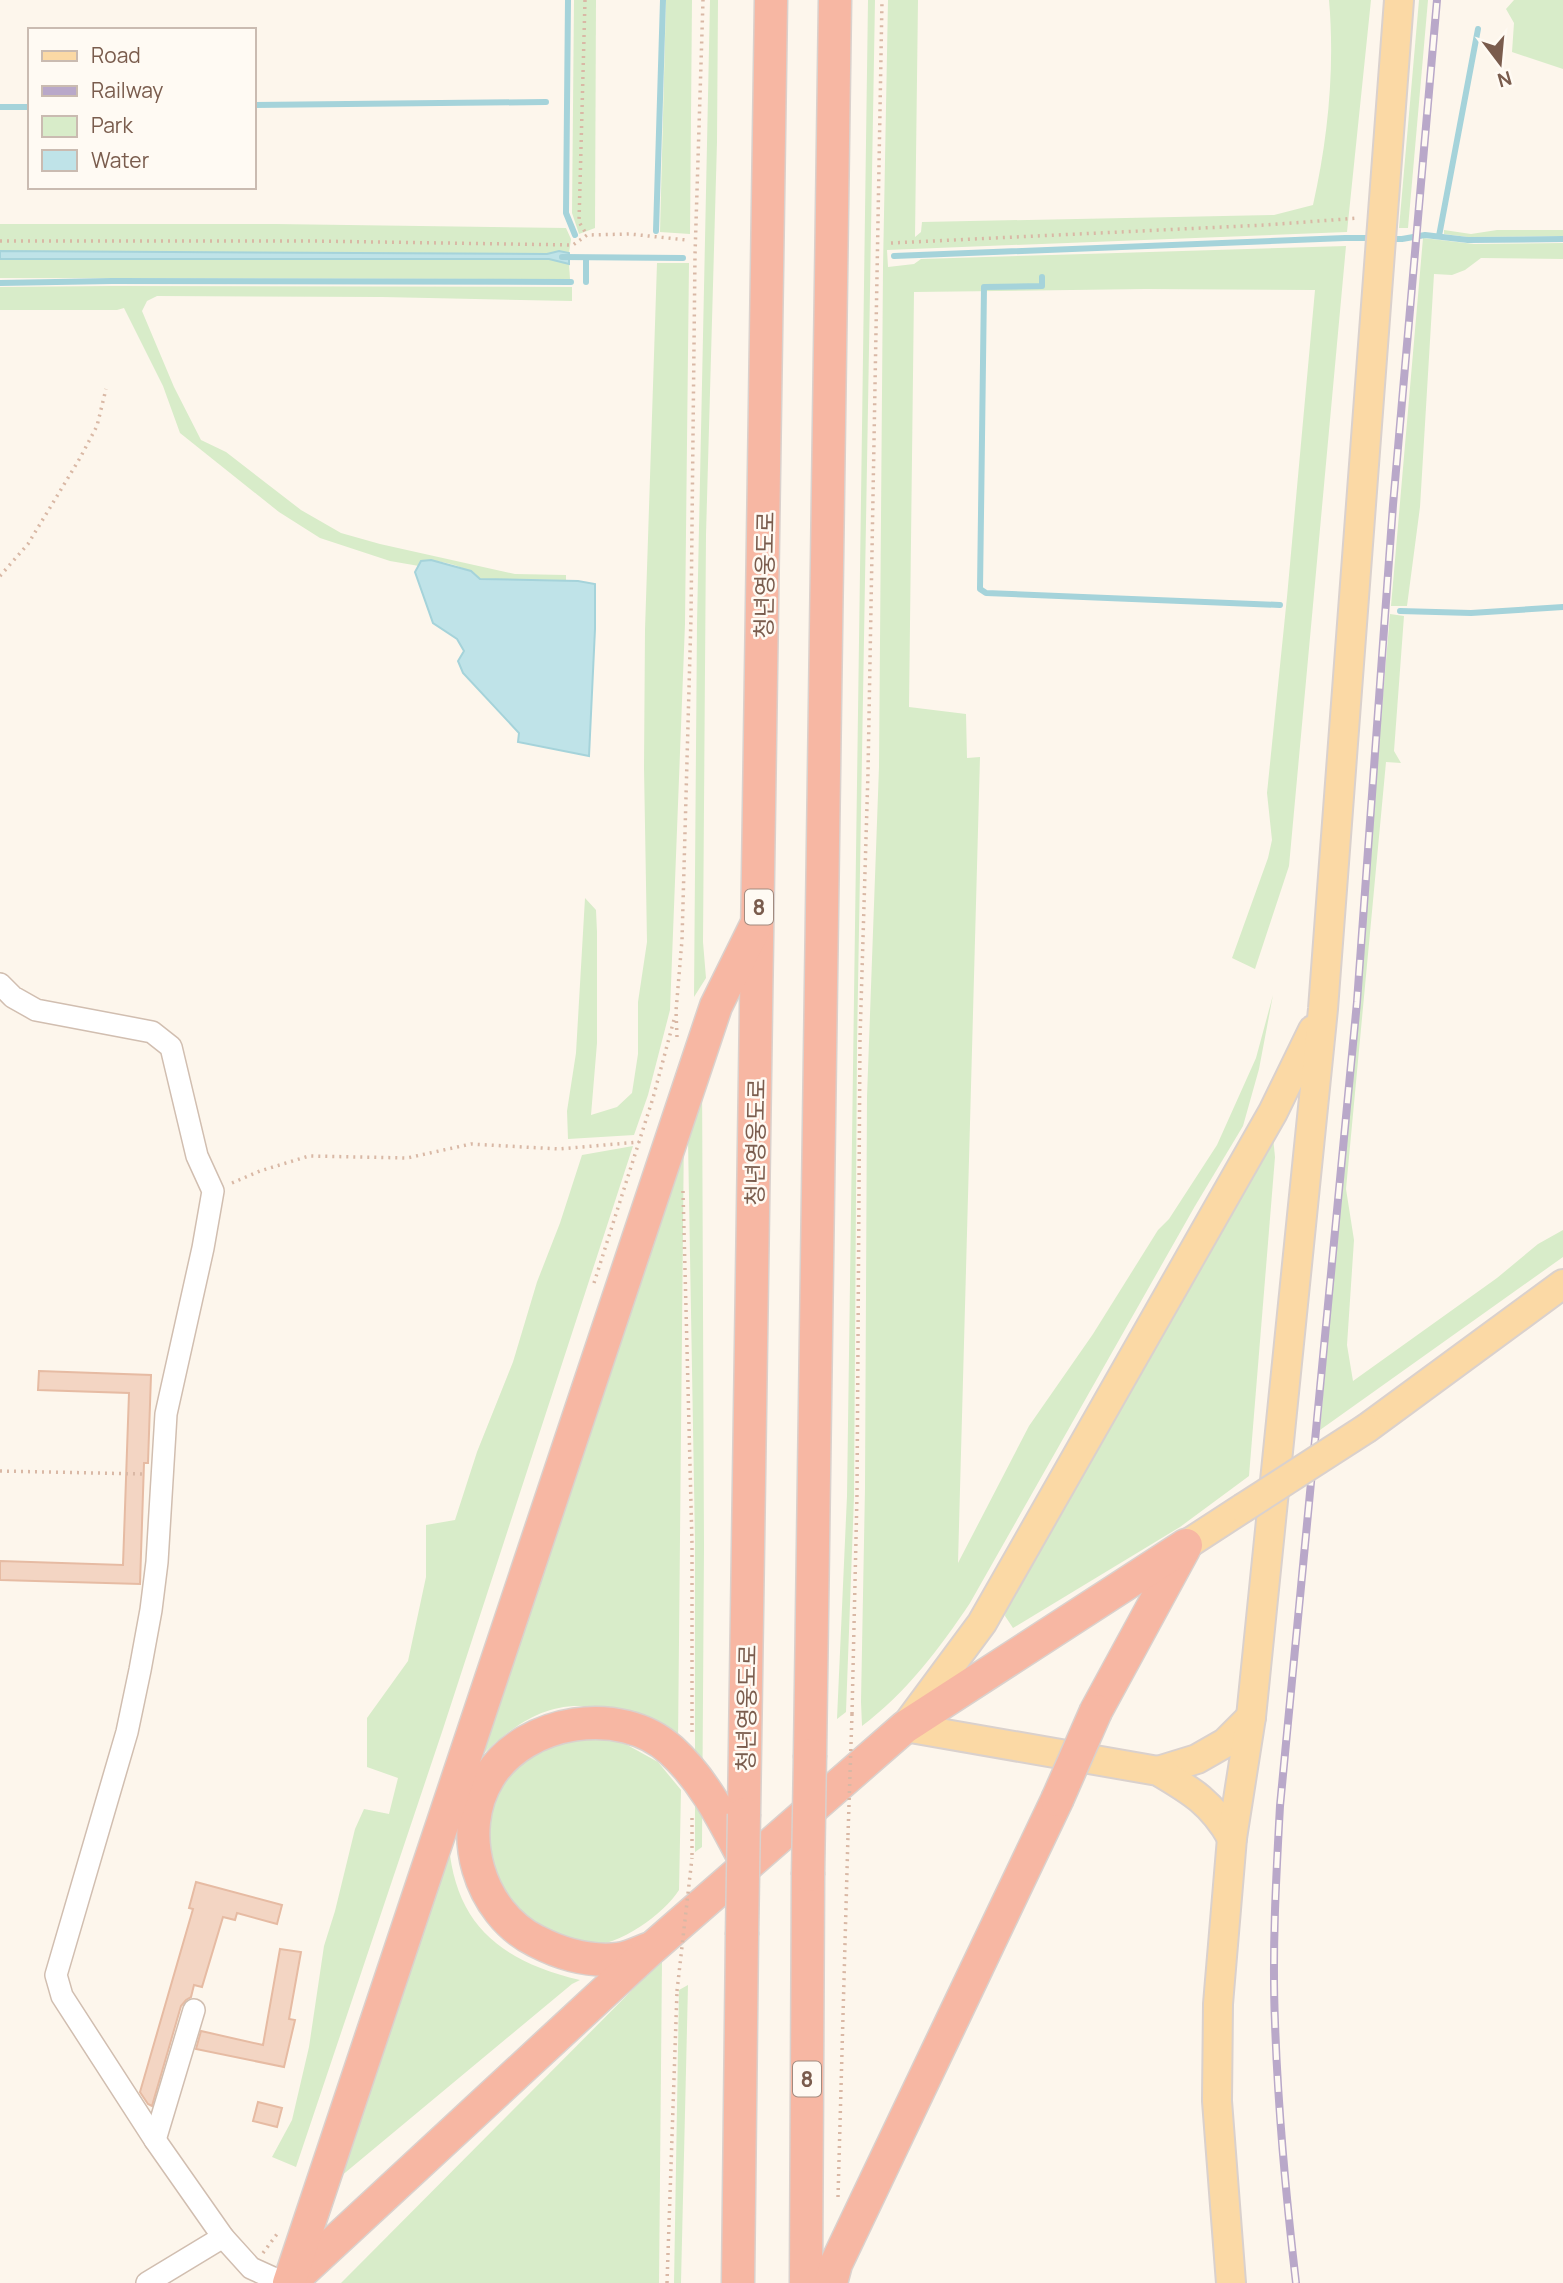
<svg xmlns="http://www.w3.org/2000/svg" width="1563" height="2283" viewBox="0 0 1563 2283" font-family="Manrope,'Noto Sans KR',sans-serif">
  <style>
    .green { fill: #d8ecc9 }
    .water { fill: #bfe3e8; stroke: #a5d3da; stroke-width: 2 }
    .lines { fill: none; stroke-linecap: round; stroke-linejoin: round }
    .stream { stroke: #a5d3da; stroke-width: 6 }
    .building { fill: #f3d5c3; stroke: #e6bba3; stroke-width: 2 }
    .minor-casing { stroke: #d1beb0; stroke-width: 24 }
    .major-casing { stroke: #dad1cd; stroke-width: 32 }
    .highway-casing { stroke: #dad1cd; stroke-width: 35 }
    .path { stroke: #d9b8a5; stroke-width: 3.5; stroke-dasharray: 2 5; stroke-linecap: butt }
    .minor { stroke: #fff; stroke-width: 21 }
    .major { stroke: #fbd9a5; stroke-width: 28 }
    .highway { stroke: #f7b7a3; stroke-width: 32 }
    .rail-casing { stroke: #b9a8c9; stroke-width: 8 }
    .rail { stroke: #fffaf3; stroke-width: 5; stroke-dasharray: 16; stroke-linecap: butt }
    .major-bridge-casing { stroke: #dad1cd; stroke-width: 32; stroke-linecap: butt }
    .highway-bridge-casing { stroke: #dad1cd; stroke-width: 35; stroke-linecap: butt }
    .path-bridge { stroke: #d9b8a5; stroke-width: 3.5; stroke-dasharray: 2 5; stroke-linecap: butt }
    .major-bridge { stroke: #fbd9a5; stroke-width: 28 }
    .highway-bridge { stroke: #f7b7a3; stroke-width: 32 }
    .labels { text-anchor: middle; dominant-baseline: central; stroke-width: 5; stroke-linejoin: round; paint-order: stroke }
    .shield { fill: #fffaf3; stroke: #a28b7f; stroke-width: 2 }
    .shield-label { font-size: 21px; font-weight: bold; fill: #7a5c4d }
    .street-label { font-size: 23px; fill: #7a5c4d; stroke: #fffaf3 }
  </style>
  <rect width="100%" height="100%" fill="#fdf6ec"/>
  <!-- green -->
  <g class="green">
    <polygon points="574,0 596,0 595,228 579,234 572,213"/>
    <polygon points="666,0 692,0 690,234 660,232"/>
    <polygon points="710,0 718,0 717,142 706,535 703,942 706,978 694,997 697,624"/>
    <polygon points="868,0 875,0 857,1045 854,1497 846,1712 837,1719 847,1496"/>
    <path d="M888,0H918L915,237L921,232L922,222L1274,215L1313,205C1328,139 1335,68 1329,0H1371L1347,232L887,250L888,267L914,264L921,259L1346,246L1289,866L1255,969L1232,958L1268,858L1272,840L1267,793L1287,597L1315,290L1145,289L914,292L909,707L966,714L967,758L980,757L958,1563L1029,1426L1093,1334L1158,1230L1169,1219L1217,1145L1256,1058L1273,995L1259,1069L1243,1126L1195,1206L970,1603C940,1648 906,1693 862,1726L861,1702L865,1488L867,1097L879,767L883,268Z"/>
    <polygon points="1419,0 1428,0 1408,228 1399,228"/>
    <polygon points="1514,0 1563,0 1563,69 1512,52 1514,23 1506,9"/>
    <polygon points="0,224 276,224 566,228 571,239 569,253 559,251 547,254 0,251"/>
    <polygon points="1444,230 1471,234 1497,230 1563,230 1563,236 1468,237 1444,234"/>
    <polygon points="1423,238 1474,244 1563,243 1563,259 1481,258 1465,270 1452,275 1434,274 1420,507 1407,606 1391,606"/>
    <polygon points="0,259 549,259 569,264 570,279 0,278"/>
    <polygon points="657,263 689,263 685,624 670,1010 648,1095 634,1135 568,1139 567,1111 576,1053 585,898 596,910 597,932 597,1043 591,1115 617,1107 632,1093 638,1054 638,1002 647,942 644,768 645,630"/>
    <path d="M112,286L572,287V301L382,297L157,296L147,301L142,311L174,387L201,440L226,452L301,510L341,533L380,544L515,574L566,575V580L480,579C466,566 440,559 421,561L419,566L390,561L320,538L279,512L180,433L163,386L124,308L117,310H0V287Z"/>
    <polygon points="1390,614 1404,616 1394,751 1401,763 1386,762 1346,1189 1354,1240 1347,1345 1353,1381 1497,1278 1538,1244 1563,1230 1563,1257 1320,1430"/>
    <polygon points="702,1070 704,1547 702,1847 695,1852 695,1541 687,1082"/>
    <path d="M684,1126L678,1744C662,1736 645,1729 629,1721C621,1717 612,1711 604,1709C552,1697 517,1722 482,1755Z"/>
    <polygon points="1273,1137 1275,1157 1249,1476 1180,1527 1013,1628 1005,1616 1008,1595"/>
    <polygon points="633,1146 443,1729 296,2167 272,2157 292,2120 309,2047 324,1946 335,1911 355,1829 364,1809 389,1814 398,1778 367,1767 367,1718 408,1661 426,1577 426,1525 455,1520 477,1452 513,1362 537,1282 560,1223 582,1155"/>
    <path d="M600,1736L620,1741L658,1762L681,1790L679,1890C662,1917 606,1956 573,1944C551,1937 529,1923 509,1913L480,1842L496,1778L549,1740Z"/>
    <path d="M448,1833C452,1922 497,1960 580,1980L572,1984L340,2177Z"/>
    <polygon points="662,1960 659,2283 341,2283"/>
    <polygon points="688,1985 681,2283 674,2283 679,1990"/>
  </g>
  <!-- water -->
  <g class="water">
    <polygon points="0,251 547,254 559,251 569,253 569,264 549,259 0,259"/>
    <polygon points="431,560 471,571 480,579 578,581 595,584 595,629 589,756 518,742 519,733 463,673 458,661 464,651 457,639 433,623 415,572 421,561"/>
  </g>
  <g class="lines">
    <!-- stream -->
    <g class="stream">
      <polyline points="568,0 566,213 575,235"/>
      <polyline points="254,105 546,102"/>
      <polyline points="0,107 30,107"/>
      <polyline points="656,231 663,0"/>
      <polyline points="1439,236 1478,29"/>
      <polyline points="1387,239 1402,239 1425,235 1468,240 1563,239"/>
      <polyline points="894,256 1345,238 1373,238"/>
      <polyline points="562,257 683,258"/>
      <polyline points="586,258 586,282"/>
      <polyline points="1042,277 1042,286 984,287 980,589 986,593 1280,605"/>
      <polyline points="0,283 112,281 571,282"/>
      <polyline points="1400,611 1471,613 1563,607"/>
    </g>
  </g>
  <!-- building -->
  <g class="building">
    <polygon points="39,1371 151,1375 148,1463 144,1463 140,1584 0,1580 0,1561 123,1565 129,1393 38,1390"/>
    <polygon points="196,1882 282,1905 277,1924 237,1913 235,1920 223,1917 202,1987 194,1985 191,1997 186,2000 181,2006 152,2106 148,2104 140,2092 193,1909 189,1908"/>
    <polygon points="280,1949 301,1952 289,2019 295,2020 284,2067 196,2049 201,2031 263,2045"/>
    <polygon points="258,2102 282,2108 277,2127 253,2121"/>
  </g>
  <g class="lines">
    <defs>
      <g id="minor">
        <polyline points="0,984 13,997 36,1010 152,1032 171,1047 197,1156 213,1191 203,1248 166,1414 157,1562 151,1610 140,1670 127,1732 56,1975 62,1996 155,2140 223,2237 251,2268 284,2283"/>
        <polyline points="155,2140 194,2010"/>
        <polyline points="147,2283 223,2237"/>
      </g>
      <g id="major">
        <polyline points="1367,1428 1563,1284"/>
        <polyline points="1186,1545 1243,1508"/>
        <polyline points="1158,1771 1197,1759 1225,1743 1251,1717"/>
        <path d="M1232,1838C1212,1803 1192,1791 1158,1771L905,1727L982,1623L1273,1112L1313,1030"/>
        <polyline points="1231,2283 1217,2101 1218,2004 1232,1838 1251,1717 1323,1009 1399,0"/>
      </g>
      <g id="highway">
        <polyline points="1096,1711 1184,1549"/>
        <polyline points="810,1755 835,0"/>
        <polyline points="744,1814 771,0"/>
        <path d="M648,1949C638,1953 628,1958 618,1959C589,1962 561,1954 536,1941C479,1913 455,1832 489,1777C525,1719 621,1704 671,1750C703,1779 722,1817 742,1855"/>
        <polyline points="291,2282 652,1948 905,1727 1186,1545"/>
        <polyline points="289,2283 716,1006 755,927"/>
        <polyline points="738,2283 742,1935"/>
        <polyline points="806,2283 808,1875"/>
        <polyline points="831,2283 836,2264 1057,1800"/>
      </g>
    </defs>
    <!-- minor casing -->
    <use href="#minor" class="minor-casing"/>
    <!-- major casing -->
    <use href="#major" class="major-casing"/>
    <!-- highway casing -->
    <use href="#highway" class="highway-casing"/>
    <!-- path -->
    <g class="path">
      <polyline points="585,0 579,222 587,235"/>
      <polyline points="0,241 312,241 573,245 587,235 630,234 686,240"/>
      <polyline points="891,243 1265,225 1359,218"/>
      <polyline points="0,576 28,544 80,458 97,426 106,389"/>
      <polyline points="677,1037 676,1011 682,940 691,617 695,255 703,0"/>
      <polyline points="232,1183 260,1171 309,1156 407,1158 471,1144 559,1149 639,1142"/>
      <polyline points="683,1191 692,1544 692,1733"/>
      <polyline points="594,1283 653,1098 675,1016"/>
      <polyline points="0,1471 143,1474"/>
      <polyline points="852,1714 857,1495 860,1039 868,772 882,0"/>
      <polyline points="692,1818 692,1858"/>
      <polyline points="838,2197 848,1835"/>
      <polyline points="263,2253 277,2234"/>
      <polyline points="667,2283 677,1991"/>
    </g>
    <!-- minor -->
    <use href="#minor" class="minor"/>
    <!-- major -->
    <use href="#major" class="major"/>
    <!-- highway -->
    <use href="#highway" class="highway"/>
    <defs>
      <path id="rail" d="M1296,2283C1286,2197 1278,2110 1275,2023C1272,1951 1276,1878 1280,1806L1357,1002L1393,505L1437,0"/>
    </defs>
    <!-- rail casing -->
    <use href="#rail" class="rail-casing"/>
    <!-- rail -->
    <use href="#rail" class="rail"/>
    <defs>
      <polyline id="major-bridge" points="1243,1508 1367,1428"/>
      <g id="highway-bridge">
        <polyline points="1057,1800 1096,1711"/>
        <polyline points="808,1875 810,1755"/>
        <polyline points="742,1935 744,1814"/>
      </g>
    </defs>
    <!-- major-bridge casing -->
    <use href="#major-bridge" class="major-bridge-casing"/>
    <!-- highway-bridge casing -->
    <use href="#highway-bridge" class="highway-bridge-casing"/>
    <!-- path-bridge -->
    <g class="path-bridge">
      <polyline points="848,1835 852,1714"/>
      <polyline points="677,1991 692,1858"/>
    </g>
    <!-- major-bridge -->
    <use href="#major-bridge" class="major-bridge"/>
    <!-- highway-bridge -->
    <use href="#highway-bridge" class="highway-bridge"/>
  </g>
  <g class="labels">
    <!-- shield labels -->
    <g class="shield">
      <rect x="745" y="889.5" width="28" height="35" rx="5"/>
      <rect x="793" y="2061.5" width="28" height="35" rx="5"/>
    </g>
    <g class="shield-label">
      <text x="759" y="907">8</text>
      <text x="807" y="2079">8</text>
    </g>
    <!-- street labels -->
    <g class="street-label">
      <text transform="translate(764 575) rotate(-89)">청년영웅도로</text>
      <text transform="translate(755 1142) rotate(-89)">청년영웅도로</text>
      <text transform="translate(746 1708) rotate(-89)">청년영웅도로</text>
    </g>
  </g>
  <!-- legend -->
  <rect x="28" y="28" width="228" height="161" fill="#fffaf3" stroke="#cabbb1" stroke-width="2"/>
  <rect x="42" y="51" width="35" height="10" fill="#fbd9a5" stroke="#cabbb1" stroke-width="2"/>
  <text x="91" y="63" font-size="21" fill="#7a5c4d">Road</text>
  <rect x="42" y="86" width="35" height="10" fill="#b9a8c9" stroke="#cabbb1" stroke-width="2"/>
  <text x="91" y="98" font-size="21" fill="#7a5c4d">Railway</text>
  <rect x="42" y="116" width="35" height="21" fill="#d8ecc9" stroke="#cabbb1" stroke-width="2"/>
  <text x="91" y="133" font-size="21" fill="#7a5c4d">Park</text>
  <rect x="42" y="150" width="35" height="21" fill="#bfe3e8" stroke="#cabbb1" stroke-width="2"/>
  <text x="91" y="168" font-size="21" fill="#7a5c4d">Water</text>
  <!-- north arrow -->
  <g transform="translate(1500 63) rotate(164)" stroke="#fffaf3" stroke-width="5" paint-order="stroke">
  <path d="M0-5L12 26L0 18L-12 26Z" fill="#7a5c4d"/>
  <text y="-10" font-size="19" font-weight="bold" text-anchor="middle" fill="#7a5c4d">N</text>
  </g>
</svg>
